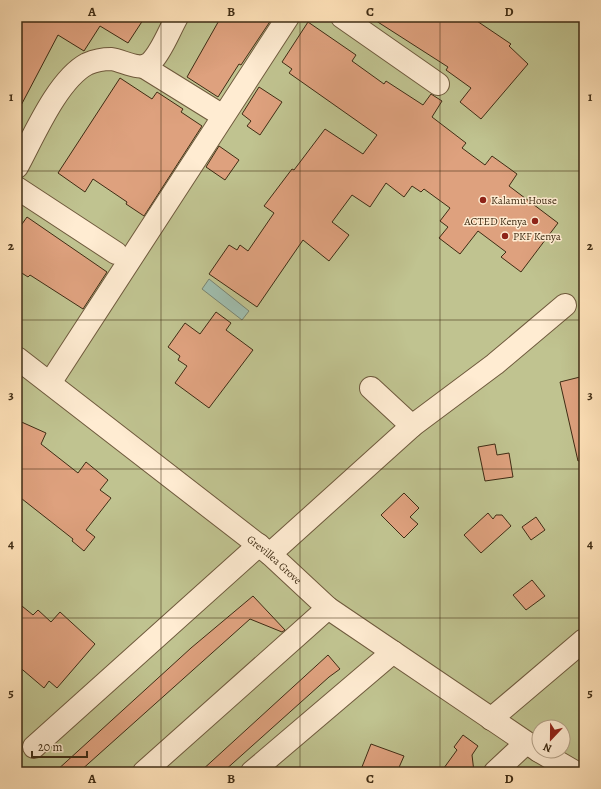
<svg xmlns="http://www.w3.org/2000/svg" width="601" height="789" viewBox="0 0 601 789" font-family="Alegreya,serif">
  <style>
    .green { fill: #c0c390; stroke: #807852; fill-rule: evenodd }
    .water { fill: #a0beaf; stroke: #798471 }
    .building { fill: #dea17e; stroke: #3f2c14 }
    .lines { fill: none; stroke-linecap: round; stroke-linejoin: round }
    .minor-casing { stroke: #6f5a3d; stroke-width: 24 }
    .minor { stroke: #ffecd2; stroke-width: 22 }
    .grid { fill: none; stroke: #3f2c14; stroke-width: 1; stroke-opacity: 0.55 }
    .poi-dot { fill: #8f2418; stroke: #ffecd2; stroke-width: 1.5 }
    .labels { text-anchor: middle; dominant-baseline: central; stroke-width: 3; stroke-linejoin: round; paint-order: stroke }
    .poi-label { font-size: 11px; fill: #3f2c14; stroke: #ffecd2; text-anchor: start }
    .street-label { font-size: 11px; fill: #3f2c14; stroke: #ffecd2 }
    .neatline { fill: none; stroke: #3f2c14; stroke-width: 1.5 }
    .grid-label { font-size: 13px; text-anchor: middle; font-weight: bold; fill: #3f2c14 }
  </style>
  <rect width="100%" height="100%" fill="#ffe2b9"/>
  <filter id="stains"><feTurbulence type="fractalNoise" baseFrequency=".005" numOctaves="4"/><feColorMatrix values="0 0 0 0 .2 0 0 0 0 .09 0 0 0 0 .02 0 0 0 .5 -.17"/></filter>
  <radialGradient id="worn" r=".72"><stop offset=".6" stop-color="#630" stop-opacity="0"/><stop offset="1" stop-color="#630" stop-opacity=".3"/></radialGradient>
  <!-- green -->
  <path class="green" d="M17,17H584V772H17ZM539,727H563V751H539Z"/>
  <!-- water -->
  <polygon class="water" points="209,279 249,311 242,320 202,289"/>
  <!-- building -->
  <g class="building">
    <polygon points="17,17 145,17 128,43 100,26 84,51 58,35 17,113"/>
    <polygon points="221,17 273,17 241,65 239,64 218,97 187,77"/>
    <polygon points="370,17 471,17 511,44 509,46 528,64 481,119 460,102 471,88 446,70 448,67"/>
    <polygon points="308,22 356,55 352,61 384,84 386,81 423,105 431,94 442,101 432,117 466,143 462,148 485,165 492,156 517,174 509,186 558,223 521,272 501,257 506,252 478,231 460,254 439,238 448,227 440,221 450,208 424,189 421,192 412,186 404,197 386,183 370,207 352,195 332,222 349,235 329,261 303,240 257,307 209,274 229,245 237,250 240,245 248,251 274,213 264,206 292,169 294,170 325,129 363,154 377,135 289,73 292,69 282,62"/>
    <polygon points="120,78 152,99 157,92 183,109 181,112 202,126 144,216 126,204 127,202 93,179 85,192 58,173"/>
    <polygon points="259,87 282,102 260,135 247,126 251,121 242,114"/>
    <polygon points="219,146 239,160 225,180 206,167"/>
    <polygon points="27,217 107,272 83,309 30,275 28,277 17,270 17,231"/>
    <polygon points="216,312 231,323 226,330 253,350 209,408 175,383 187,366 178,360 180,356 168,347 185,323 200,334"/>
    <polygon points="584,376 584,460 578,461 560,382"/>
    <polygon points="17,420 46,433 41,444 78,473 86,462 108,480 100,490 111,498 86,530 95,537 84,551 72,541 73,539 17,495"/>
    <polygon points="495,444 497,455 509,453 513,477 485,481 478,447"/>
    <polygon points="404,493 419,508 410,517 418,524 404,538 381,515"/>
    <polygon points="488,513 493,519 496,515 502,515 511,526 481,553 464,535"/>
    <polygon points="536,517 545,530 531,540 522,527"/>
    <polygon points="532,580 545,596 526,610 513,595"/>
    <polygon points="253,596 285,630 282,632 250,619 79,772 55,772 191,648"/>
    <polygon points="17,602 33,615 38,610 51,622 60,612 95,644 57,688 49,681 44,688 17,665"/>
    <polygon points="328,655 340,669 329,677 223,772 200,772"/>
    <polygon points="463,735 478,746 472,755 474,772 441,772 457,750 454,747"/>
    <polygon points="371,744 404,756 397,772 360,772"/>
  </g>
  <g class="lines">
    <defs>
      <g id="minor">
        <polyline points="342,17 438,84"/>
        <polyline points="144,67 223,116"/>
        <path d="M17,167C33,138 57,80 87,64C94,61 103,59 111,59C123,60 140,73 151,62C162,51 169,31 177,17"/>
        <polyline points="17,188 116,253"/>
        <path id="s1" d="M17,358L270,554L328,608L539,751"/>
        <polyline points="50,383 288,17"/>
        <polyline points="371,388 412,426"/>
        <polyline points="270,554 412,426 495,364 565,305"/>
        <polyline points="491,719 584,640"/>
        <polyline points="34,747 259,545"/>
        <polyline points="539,751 575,772"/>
        <polyline points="144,772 328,608"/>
        <polyline points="252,772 393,652"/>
        <polyline points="495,772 526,743"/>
      </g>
    </defs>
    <!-- minor casing -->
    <use href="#minor" class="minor-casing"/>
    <!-- minor -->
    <use href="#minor" class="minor"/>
  </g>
  <!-- grid -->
  <path class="grid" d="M161,17V772M300,17V772M440,17V772M17,171H584M17,320H584M17,469H584M17,618H584"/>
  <!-- markers -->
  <g class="poi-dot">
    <circle cx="483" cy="200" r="4"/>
    <circle cx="535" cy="221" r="4"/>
    <circle cx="505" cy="236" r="4"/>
  </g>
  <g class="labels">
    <!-- poi labels -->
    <g class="poi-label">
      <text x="491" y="200">Kalamu House</text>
      <text x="527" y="221" text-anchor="end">ACTED Kenya</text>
      <text x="513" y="236">PKF Kenya</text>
    </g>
    <!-- street labels -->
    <g class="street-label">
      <text stroke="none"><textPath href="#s1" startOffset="327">Grevillea Grove</textPath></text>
    </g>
  </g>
  <!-- margin -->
  <rect width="601" height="789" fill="none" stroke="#ffe2b9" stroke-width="44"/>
  <!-- north arrow -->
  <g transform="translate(551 739) rotate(202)"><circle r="19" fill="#ffecd2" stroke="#b29f86"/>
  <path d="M0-3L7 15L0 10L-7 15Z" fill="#8f2418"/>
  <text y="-6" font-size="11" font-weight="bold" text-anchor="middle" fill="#3f2c14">N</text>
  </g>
  <!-- scale -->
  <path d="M32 751v6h55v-6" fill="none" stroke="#3f2c14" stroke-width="2"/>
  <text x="38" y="751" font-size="12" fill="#3f2c14" stroke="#ffecd2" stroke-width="3" paint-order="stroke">20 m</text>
  <rect x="22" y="22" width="557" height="745" class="neatline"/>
  <g class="grid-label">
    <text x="92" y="16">A</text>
    <text x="231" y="16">B</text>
    <text x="370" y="16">C</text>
    <text x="509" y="16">D</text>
    <text x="11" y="101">1</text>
    <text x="590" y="101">1</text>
    <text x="11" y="250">2</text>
    <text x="590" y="250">2</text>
    <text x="11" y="399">3</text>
    <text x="590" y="399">3</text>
    <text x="11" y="548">4</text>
    <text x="590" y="548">4</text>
    <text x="11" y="697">5</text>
    <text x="590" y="697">5</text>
    <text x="92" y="783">A</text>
    <text x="231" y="783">B</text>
    <text x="370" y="783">C</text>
    <text x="509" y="783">D</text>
  </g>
  <rect width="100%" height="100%" filter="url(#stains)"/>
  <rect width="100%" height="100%" fill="url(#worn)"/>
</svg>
